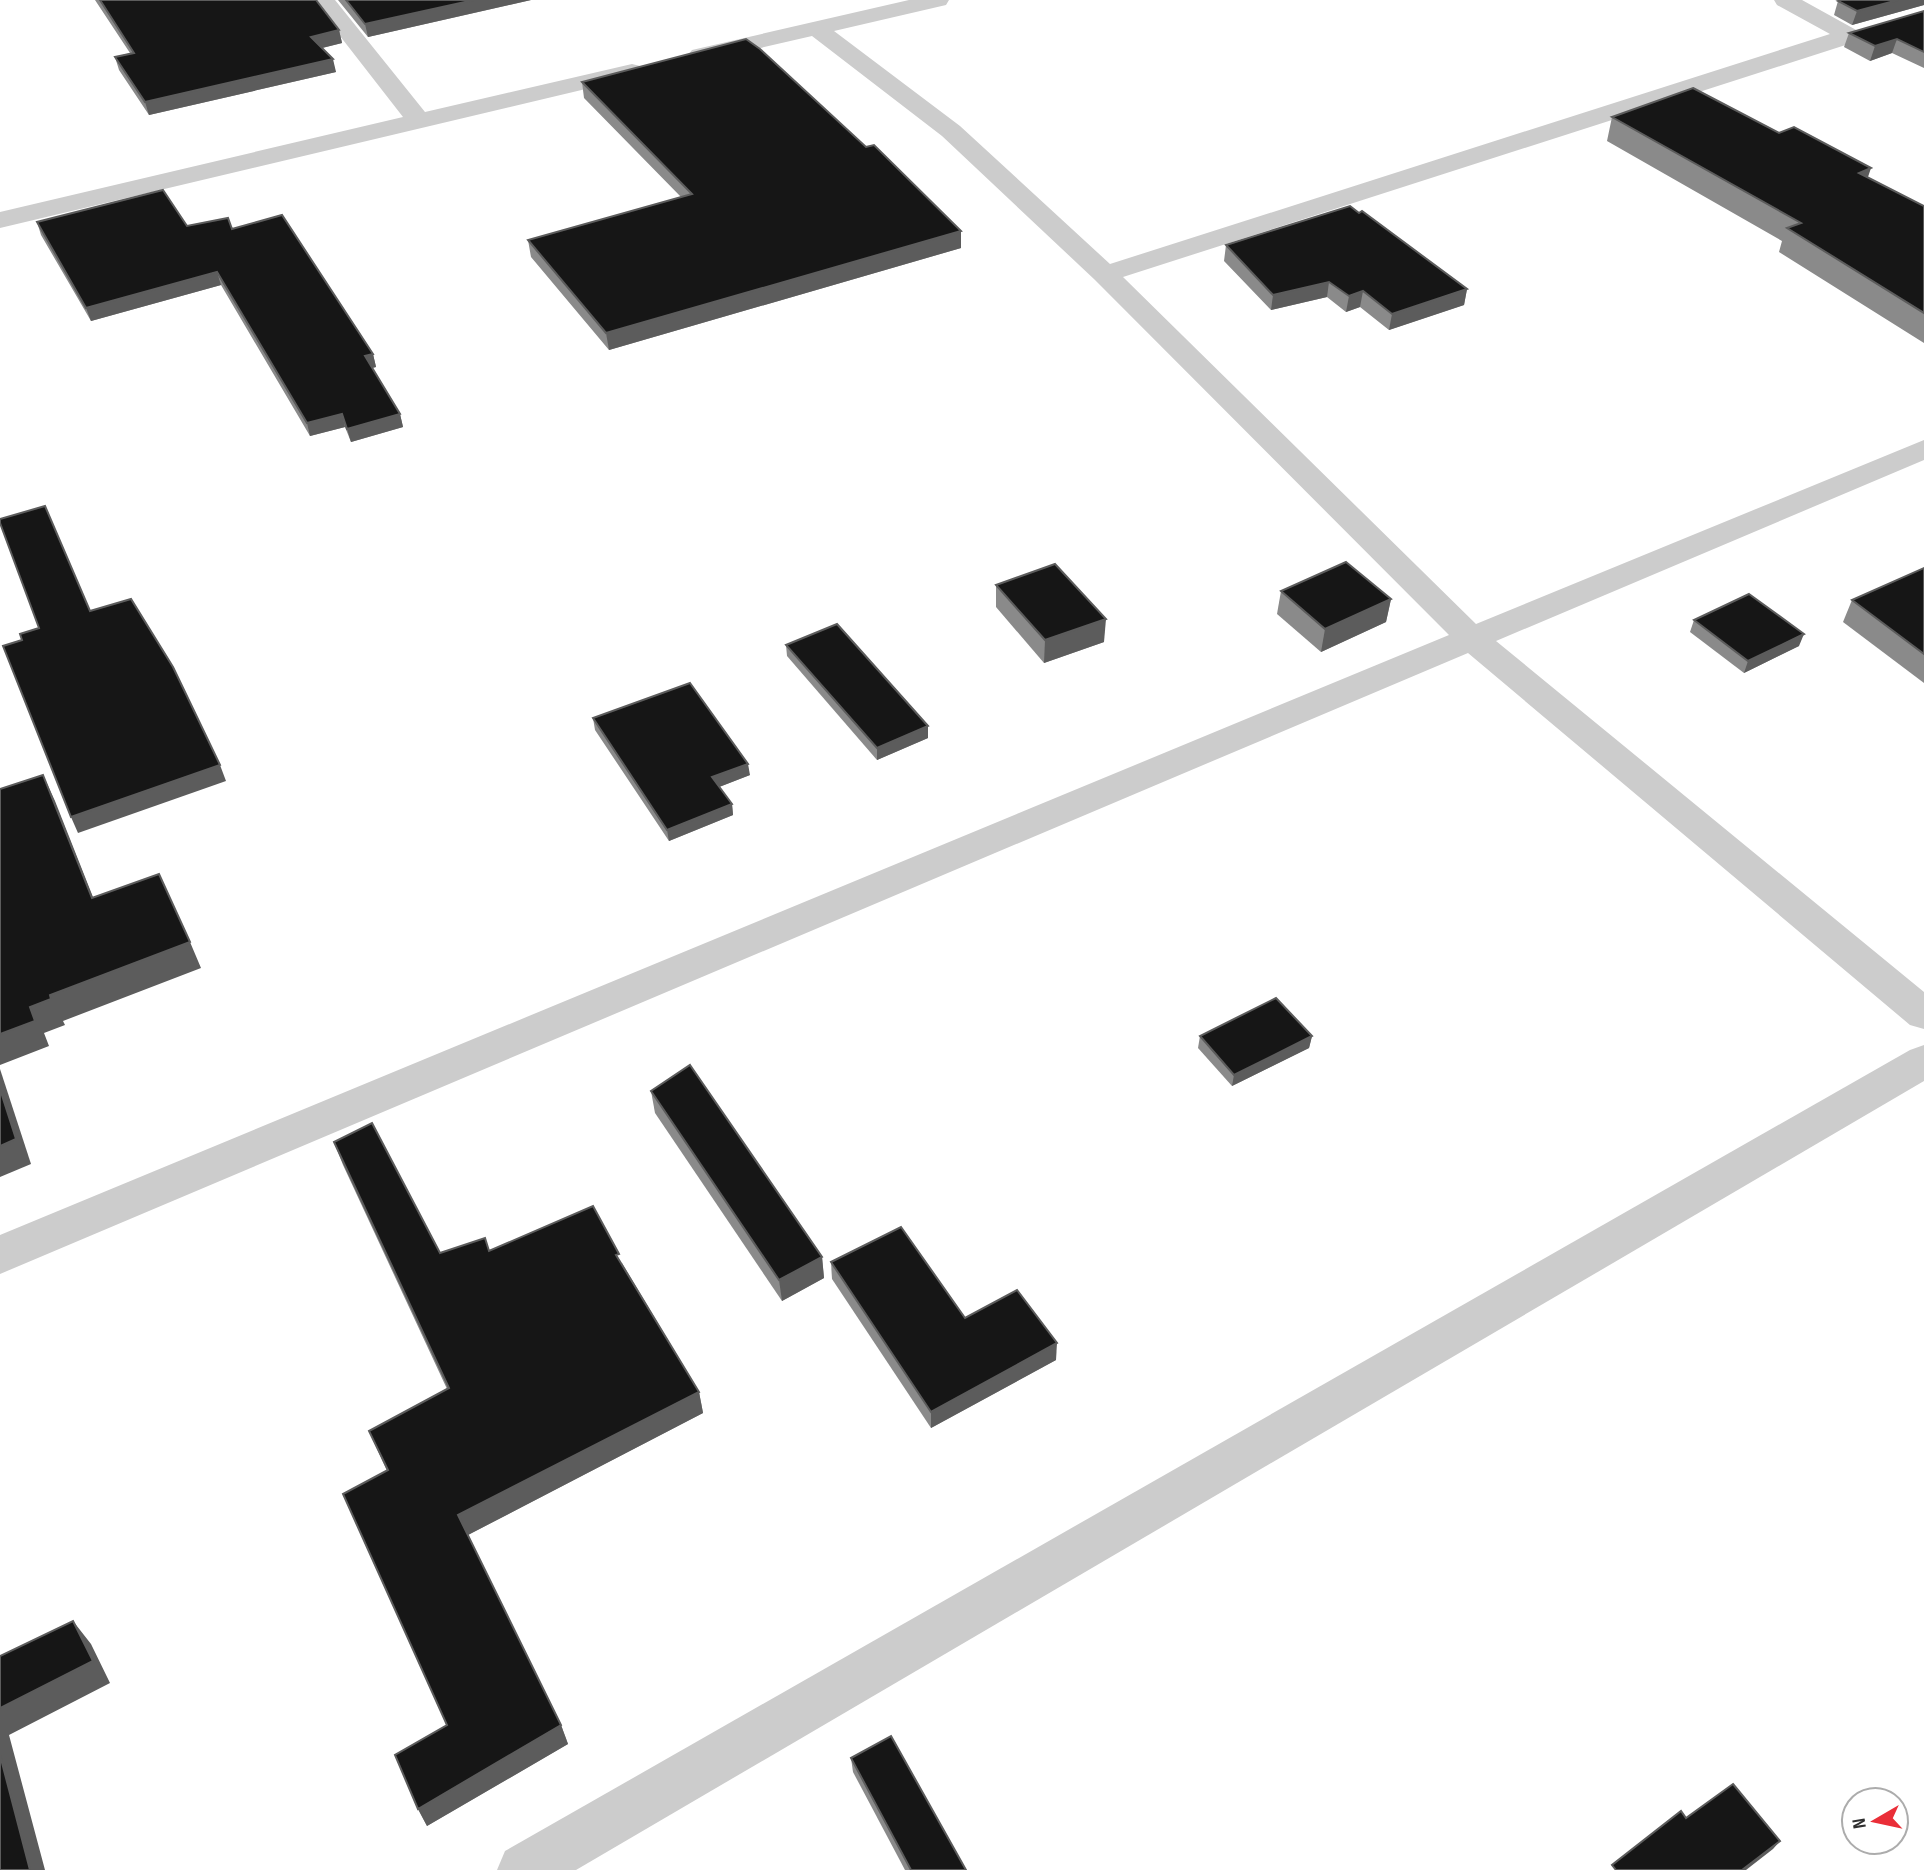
<svg xmlns="http://www.w3.org/2000/svg" width="1924" height="1870" viewBox="0 0 1924 1870" font-family="'Sofia Sans Condensed',sans-serif">
  <style>
    .lines { fill: none; stroke-linecap: round; stroke-linejoin: round }
    .minor { fill: #ccc; fill-rule: evenodd }
    .wall { fill: #8a8a8a }
    .shaded-wall { fill: #5c5c5c }
    .building { fill: #161616; stroke: #5c5c5c; stroke-width: 2 }
  </style>
  <rect width="100%" height="100%" fill="#fff"/>
  <g class="lines">
    <!-- minor -->
    <g class="minor">
      <polygon points="312,0 335,0 425,112 632,64 640,66 644,71 640,76 632,78 0,228 0,212 403,117"/>
      <polygon points="909,0 949,0 946,5 834,31 960,126 1110,264 1830,34 1777,5 1774,0 1802,0 1858,31 1862,36 1858,41 1123,277 1476,624 1924,440 1924,460 1496,641 1924,992 1924,1029 1910,1025 1468,653 0,1274 0,1235 1449,635 1095,280 942,136 812,36 700,62 692,60 688,55 692,50"/>
      <polygon points="1924,1045 1924,1081 576,1870 497,1870 505,1851 1910,1050"/>
    </g>
  </g>
  <!-- wall -->
  <g class="wall">
    <polygon points="95,0 316,0 339,30 342,43 322,48 336,72 149,115 119,70 115,57 130,53"/>
    <polygon points="338,0 531,0 368,37"/>
    <polygon points="1924,0 1924,5 1852,25 1834,15 1838,1"/>
    <polygon points="1924,11 1924,68 1892,53 1870,61 1844,47 1849,33"/>
    <polygon points="582,82 961,248 609,350 531,257 528,240 681,197 584,98"/>
    <polygon points="1612,117 1779,133 1924,206 1924,343 1779,252 1782,241 1607,141"/>
    <polygon points="37,222 187,226 232,229 373,354 376,367 372,368 400,414 403,427 351,442 345,427 310,436 221,285 91,321 41,235"/>
    <polygon points="1226,245 1467,289 1464,305 1389,330 1360,307 1346,312 1327,297 1271,310 1224,261"/>
    <polygon points="1924,568 1924,683 1843,622 1852,600"/>
    <polygon points="996,585 1104,642 1044,663 996,607"/>
    <polygon points="1281,591 1391,599 1386,622 1321,652 1277,614"/>
    <polygon points="1694,620 1799,646 1744,673 1690,632"/>
    <polygon points="786,645 928,738 877,760 787,656"/>
    <polygon points="593,718 750,775 719,787 732,804 733,815 669,841 595,730"/>
    <polygon points="1200,1036 1312,1036 1309,1048 1232,1086 1198,1048"/>
    <polygon points="651,1091 822,1257 824,1278 782,1301 655,1113"/>
    <polygon points="334,1142 440,1253 489,1251 622,1263 699,1392 703,1413 468,1535 561,1725 568,1744 427,1826 418,1809 447,1725 387,1471 369,1431 447,1389 343,1165"/>
    <polygon points="831,1262 965,1318 1056,1360 931,1428 832,1279"/>
    <polygon points="851,1758 966,1870 905,1870 853,1772"/>
  </g>
  <!-- shaded-wall -->
  <g class="shaded-wall">
    <polygon points="474,0 531,0 368,37 365,24"/>
    <polygon points="1898,0 1924,0 1924,5 1852,25 1857,11"/>
    <polygon points="339,30 342,43 314,50 311,37"/>
    <polygon points="1897,39 1892,53 1870,61 1875,46"/>
    <polygon points="333,59 336,72 149,115 145,102"/>
    <polygon points="1871,168 1863,192 1859,173"/>
    <polygon points="961,231 961,248 609,350 606,333"/>
    <polygon points="217,272 221,285 91,321 86,308"/>
    <polygon points="1329,282 1327,297 1271,310 1273,295"/>
    <polygon points="1467,289 1464,305 1389,330 1392,314"/>
    <polygon points="1363,291 1360,307 1346,312 1349,296"/>
    <polygon points="373,354 376,367 368,369 365,356"/>
    <polygon points="342,414 345,427 310,436 307,423"/>
    <polygon points="400,414 403,427 351,442 347,429"/>
    <polygon points="1391,599 1386,622 1321,652 1325,629"/>
    <polygon points="1106,619 1104,642 1044,663 1045,640"/>
    <polygon points="1804,634 1799,646 1744,673 1748,661"/>
    <polygon points="928,726 928,738 877,760 877,748"/>
    <polygon points="748,764 750,775 714,789 712,777"/>
    <polygon points="220,765 226,781 78,833 71,817"/>
    <polygon points="43,775 55,801 104,925 92,898"/>
    <polygon points="732,804 733,815 669,841 667,830"/>
    <polygon points="190,942 201,968 63,1021 65,1025 44,1033 49,1046 0,1065 0,1034 30,1007 50,995"/>
    <polygon points="1312,1036 1309,1048 1232,1086 1234,1075"/>
    <polygon points="0,1069 31,1164 0,1177"/>
    <polygon points="822,1257 824,1278 782,1301 779,1280"/>
    <polygon points="1057,1343 1056,1360 931,1428 931,1412"/>
    <polygon points="699,1392 703,1413 466,1536 458,1515"/>
    <polygon points="73,1621 91,1644 110,1683 9,1735 45,1870 30,1870 0,1755 0,1708"/>
    <polygon points="561,1725 568,1744 427,1826 418,1809"/>
    <polygon points="1780,1841 1773,1849 1746,1870 1742,1870"/>
  </g>
  <!-- building -->
  <g class="building">
    <polygon points="100,0 316,0 339,30 311,37 333,59 145,102 115,57 134,53"/>
    <polygon points="346,0 474,0 365,24"/>
    <polygon points="1841,0 1898,0 1857,11 1838,1"/>
    <polygon points="1924,11 1924,52 1897,39 1875,46 1849,33"/>
    <polygon points="746,39 760,49 866,147 874,145 961,231 606,333 528,240 692,194 582,82"/>
    <polygon points="1693,88 1779,133 1794,127 1871,168 1859,173 1924,206 1924,313 1787,228 1801,223 1612,117"/>
    <polygon points="163,190 187,226 228,218 232,229 282,215 373,354 365,356 400,414 347,429 342,414 307,423 217,272 86,308 37,222"/>
    <polygon points="1350,206 1359,213 1362,211 1467,289 1392,314 1363,291 1349,296 1329,282 1273,295 1226,245"/>
    <polygon points="45,506 90,611 131,599 173,667 220,765 71,817 3,646 22,640 20,634 39,628 0,523 0,519"/>
    <polygon points="1346,562 1391,599 1325,629 1281,591"/>
    <polygon points="1055,564 1106,619 1045,640 996,585"/>
    <polygon points="1924,568 1924,654 1852,600"/>
    <polygon points="1749,594 1804,634 1748,661 1694,620"/>
    <polygon points="837,624 928,726 877,748 786,645"/>
    <polygon points="690,683 748,764 712,777 732,804 667,830 593,718"/>
    <polygon points="43,775 92,898 159,874 190,942 50,995 51,999 30,1007 35,1021 0,1034 0,789"/>
    <polygon points="1276,998 1312,1036 1234,1075 1200,1036"/>
    <polygon points="690,1065 822,1257 779,1280 651,1091"/>
    <polygon points="0,1089 16,1139 0,1146"/>
    <polygon points="372,1123 440,1253 485,1238 489,1251 593,1206 619,1254 616,1255 699,1392 458,1515 561,1725 418,1809 395,1755 447,1725 343,1494 388,1470 369,1431 449,1388 334,1142"/>
    <polygon points="901,1227 965,1318 1017,1290 1057,1343 931,1412 831,1262"/>
    <polygon points="73,1621 93,1661 0,1708 0,1656"/>
    <polygon points="891,1736 966,1870 911,1870 851,1758"/>
    <polygon points="0,1755 30,1870 0,1870"/>
    <polygon points="1733,1784 1780,1841 1742,1870 1616,1870 1612,1865 1681,1811 1686,1818"/>
  </g>
  <!-- north arrow -->
  <g transform="translate(1875 1821) rotate(261)"><circle r="33" fill="#ffffff" stroke="#acacac" stroke-width="2"/>
  <path d="M0-5L12 26L0 18L-12 26Z" fill="#ea2e38"/>
  <text y="-10" font-size="19" font-weight="bold" text-anchor="middle" fill="#2f2f2f">N</text>
  </g>
</svg>
